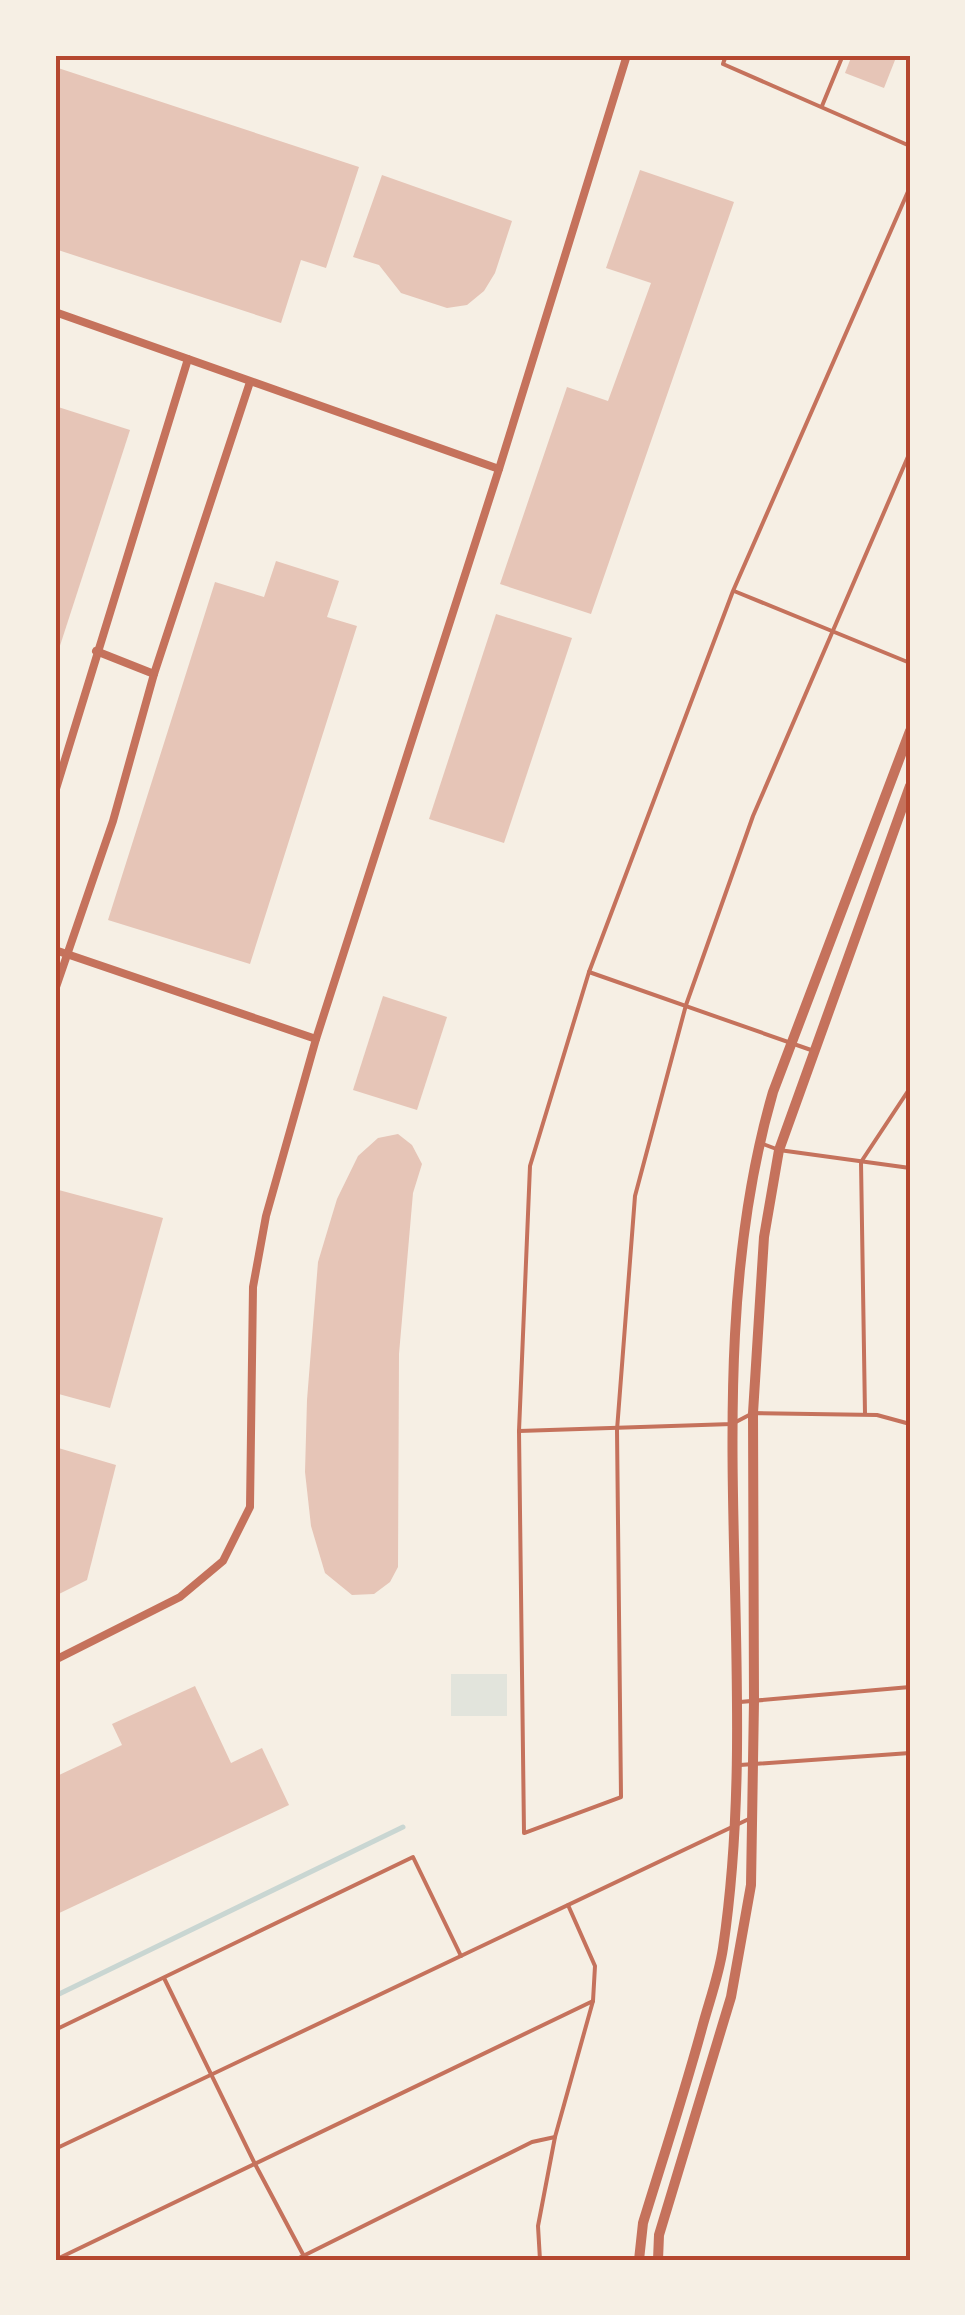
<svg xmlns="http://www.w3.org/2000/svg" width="965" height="2315" viewBox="0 0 965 2315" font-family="'IBM Plex Serif',serif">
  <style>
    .green { fill: #e2e4dc }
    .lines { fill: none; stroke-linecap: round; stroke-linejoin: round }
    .stream { stroke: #c9d6d2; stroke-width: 5 }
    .building { fill: #e6c5b7 }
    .service { stroke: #c5725c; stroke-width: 4 }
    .minor { stroke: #c5725c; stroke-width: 8 }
    .tertiary { stroke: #c5725c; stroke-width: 10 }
    .neatline { fill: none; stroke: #b5482f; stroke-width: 4 }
  </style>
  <rect width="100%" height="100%" fill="#f6efe4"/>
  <!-- green -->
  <rect class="green" x="451" y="1674" width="56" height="42"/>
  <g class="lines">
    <!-- stream -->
    <polyline class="stream" points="55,1996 403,1827"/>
  </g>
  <!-- building -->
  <g class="building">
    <polygon points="852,55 897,55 884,88 845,73"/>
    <polygon points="55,67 359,167 326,268 301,260 281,323 55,249"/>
    <polygon points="640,170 734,202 591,614 500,584 567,387 608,401 651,283 606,268"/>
    <polygon points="382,175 512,221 495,273 484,291 467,305 447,308 401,293 379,265 353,257"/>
    <polygon points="55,406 130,430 56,658 55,658"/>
    <polygon points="276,561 339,581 327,617 357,626 250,964 108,920 215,582 264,597"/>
    <polygon points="496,614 572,638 504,843 429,819"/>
    <polygon points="383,996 447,1017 417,1110 353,1090"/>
    <polygon points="398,1134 412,1145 422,1164 413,1193 399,1354 398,1567 390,1582 374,1594 352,1595 325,1573 311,1526 305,1472 307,1400 318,1262 337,1199 358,1156 378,1138"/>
    <polygon points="55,1189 163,1218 110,1408 55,1393"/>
    <polygon points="55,1447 116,1465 87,1580 55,1596"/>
    <polygon points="195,1686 231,1763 262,1748 289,1805 55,1915 55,1777 122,1745 112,1724"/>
  </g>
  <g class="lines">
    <!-- service -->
    <g class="service">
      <polyline points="726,55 723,64 910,146"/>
      <polyline points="822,106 843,55"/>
      <polyline points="910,187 733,591 589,972 530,1166 519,1431 524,1833 621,1797 617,1430 635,1196 686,1005 753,816 910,452"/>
      <polyline points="734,591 910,663"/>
      <polyline points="589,972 811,1050"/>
      <polyline points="763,1144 779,1150 910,1168"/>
      <polyline points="865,1414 861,1162 910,1088"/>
      <polyline points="519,1431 732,1424 753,1413 877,1415 910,1424"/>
      <polyline points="740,1702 910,1687"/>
      <polyline points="740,1765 910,1753"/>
      <polyline points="164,1978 255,2164 306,2260"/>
      <polyline points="55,2030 413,1857 461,1956"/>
      <polyline points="55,2149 751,1818"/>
      <polyline points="55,2260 593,2001"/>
      <polyline points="295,2260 532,2142 555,2137"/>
      <polyline points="540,2260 538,2226 555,2137 593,2001 595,1966 568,1905"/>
    </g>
    <!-- minor -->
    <g class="minor">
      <polyline points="55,312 499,469"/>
      <polyline points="96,651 154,674"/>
      <polyline points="55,792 188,359"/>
      <polyline points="55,950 316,1039"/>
      <polyline points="55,990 113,821 154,674 250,382"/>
      <polyline points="55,1660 180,1597 223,1561 250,1507 253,1287 266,1216 316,1039 499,469 627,55"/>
    </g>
    <!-- tertiary -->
    <g class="tertiary">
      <path d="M639,2260L643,2223C663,2158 684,2094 702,2028C709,2002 719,1975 723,1948C765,1664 692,1371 773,1092L910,731"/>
      <polyline points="658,2260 659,2235 731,1997 751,1885 754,1701 753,1413 764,1237 779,1150 910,786"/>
    </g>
  </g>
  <!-- border -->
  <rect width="965" height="2315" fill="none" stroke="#f6efe4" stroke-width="115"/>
  <rect x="58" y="58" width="850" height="2200" class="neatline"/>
</svg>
